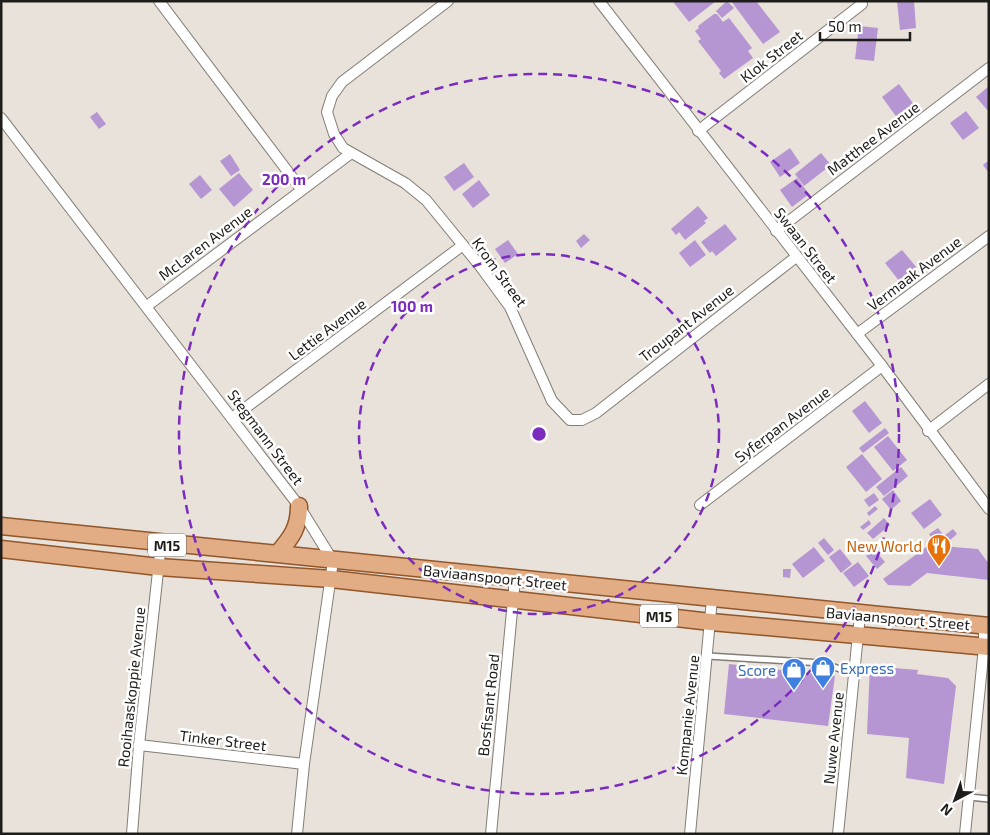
<svg xmlns="http://www.w3.org/2000/svg" width="990" height="835" viewBox="0 0 990 835" font-family="'Exo 2',sans-serif">
  <style>
    .building { fill: #b595d2 }
    .lines { fill: none; stroke-linecap: round; stroke-linejoin: round }
    .lane-casing { stroke: #827d75; stroke-width: 8 }
    .street-casing { stroke: #827d75; stroke-width: 12 }
    .primary-casing { stroke: #91562a; stroke-width: 19 }
    .lane { stroke: #fff; stroke-width: 5 }
    .street { stroke: #fff; stroke-width: 10 }
    .primary { stroke: #e2ac85; stroke-width: 16 }
    .ring { fill: none; stroke: #7b2cbf; stroke-width: 2.5; stroke-dasharray: 9 6 }
    .labels { text-anchor: middle; dominant-baseline: central; stroke-width: 5; stroke-linejoin: round; paint-order: stroke }
    .shield { fill: #fff; stroke: #62615f; stroke-width: 1 }
    .shield-label { font-size: 14px; font-weight: bold; fill: #1f1d1a }
    .street-label { font-size: 15px; fill: #1f1d1a; stroke: #fff }
    .food-label { font-size: 15px; fill: #c56008; stroke: #fff; text-anchor: end }
    .shop-label { font-size: 15px; fill: #366cbe; stroke: #fff; text-anchor: start }
    .centre { fill: #7b2cbf; stroke: #fff; stroke-width: 2.5 }
    .ring-label { font-size: 15px; text-anchor: middle; font-weight: bold; fill: #7b2cbf; stroke: #fff; stroke-width: 5; stroke-linejoin: round; paint-order: stroke }
  </style>
  <rect width="100%" height="100%" fill="#e8e2da"/>
  <!-- building -->
  <g class="building">
    <polygon points="675,1 716,1 689,22 674,3"/>
    <polygon points="727,1 734,8 722,18 716,11"/>
    <polygon points="731,1 756,1 780,32 763,44"/>
    <polygon points="897,1 914,1 916,28 900,30"/>
    <polygon points="714,14 717,14 723,22 729,18 752,48 748,51 753,58 724,79 719,73 721,71 698,41 701,39 695,31 699,28 698,26"/>
    <polygon points="859,26 878,28 874,61 855,59"/>
    <polygon points="899,84 915,106 898,119 882,97"/>
    <polygon points="989,86 989,112 976,97"/>
    <polygon points="966,111 979,128 963,140 950,123"/>
    <polygon points="97,112 106,124 99,129 90,117"/>
    <polygon points="790,148 800,163 780,177 770,162"/>
    <polygon points="821,153 831,165 804,186 795,174"/>
    <polygon points="230,154 240,170 231,176 220,161"/>
    <polygon points="989,160 989,173 983,165"/>
    <polygon points="464,163 474,177 454,191 444,177"/>
    <polygon points="239,173 253,190 234,207 219,189"/>
    <polygon points="200,175 212,190 201,199 189,184"/>
    <polygon points="797,178 809,194 792,207 780,190"/>
    <polygon points="479,180 490,195 473,208 462,194"/>
    <polygon points="698,206 708,218 704,221 706,223 685,240 679,232 676,235 671,229"/>
    <polygon points="725,224 737,239 716,256 712,251 710,253 701,242"/>
    <polygon points="584,234 590,240 581,248 576,241"/>
    <polygon points="508,240 518,254 505,263 495,249"/>
    <polygon points="695,240 706,255 690,267 679,253"/>
    <polygon points="902,250 917,268 900,282 885,263"/>
    <polygon points="865,401 882,423 869,433 852,411"/>
    <polygon points="885,428 889,433 863,453 859,448"/>
    <polygon points="888,436 907,460 893,471 874,447"/>
    <polygon points="862,454 882,479 866,492 846,467"/>
    <polygon points="901,467 908,476 884,496 876,487"/>
    <polygon points="893,490 901,501 891,510 882,499"/>
    <polygon points="874,493 879,500 869,507 864,500"/>
    <polygon points="930,499 942,515 924,529 911,513"/>
    <polygon points="875,506 878,509 869,516 867,513"/>
    <polygon points="884,518 890,525 873,539 867,533"/>
    <polygon points="869,520 871,524 863,530 860,527"/>
    <polygon points="938,528 944,536 935,543 929,534"/>
    <polygon points="953,529 957,534 949,541 944,536"/>
    <polygon points="824,538 834,550 828,555 818,543"/>
    <polygon points="929,545 978,549 989,564 989,580 927,573 910,586 888,585 883,579"/>
    <polygon points="814,547 825,561 803,578 792,564"/>
    <polygon points="840,549 852,564 841,573 829,557"/>
    <polygon points="874,549 885,562 877,569 866,556"/>
    <polygon points="858,562 869,576 854,587 843,573"/>
    <polygon points="783,569 791,569 790,578 783,577"/>
    <polygon points="729,664 835,676 828,726 724,714"/>
    <polygon points="870,666 918,670 917,674 948,678 956,686 944,784 906,778 909,738 867,734"/>
  </g>
  <g class="lines">
    <defs>
      <g id="lane">
        <polyline points="708,656 822,663 840,669 855,670"/>
        <polyline points="969,797 989,799"/>
      </g>
      <g id="street">
        <polyline points="159,1 301,189"/>
        <polyline points="448,1 342,82 332,96 327,112 334,134 343,148 405,183 426,200 480,266 510,307 552,401 570,420 582,420 596,413 796,257"/>
        <polyline points="599,1 882,366 989,509"/>
        <polyline points="1,118 299,506 333,561 304,764 297,834"/>
        <polyline points="698,131 862,4"/>
        <polyline points="776,231 989,68"/>
        <polyline points="147,306 350,154"/>
        <polyline points="857,334 989,236"/>
        <polyline points="232,418 463,245"/>
        <polyline points="928,431 989,384"/>
        <polyline points="700,505 882,366"/>
        <polyline points="139,745 304,764"/>
        <polyline points="132,834 139,745 161,544"/>
        <polyline points="491,834 515,579"/>
        <polyline points="690,834 712,599"/>
        <polyline points="838,834 860,615"/>
        <polyline points="965,834 984,647 984,626"/>
      </g>
      <g id="primary">
        <polyline points="1,526 989,626"/>
        <polyline points="1,549 159,567 331,579 711,622 989,647"/>
        <path d="M278,553C292,537 299,527 299,506"/>
      </g>
    </defs>
    <!-- lane casing -->
    <use href="#lane" class="lane-casing"/>
    <!-- street casing -->
    <use href="#street" class="street-casing"/>
    <!-- primary casing -->
    <use href="#primary" class="primary-casing"/>
    <!-- lane -->
    <use href="#lane" class="lane"/>
    <!-- street -->
    <use href="#street" class="street"/>
    <!-- primary -->
    <use href="#primary" class="primary"/>
  </g>
  <!-- distance rings -->
  <g class="ring">
    <circle cx="539" cy="434" r="180"/>
    <circle cx="539" cy="434" r="360"/>
  </g>
  <!-- icons -->
  <defs>
    <symbol id="restaurant-pin" viewBox="-11 -11 22 30"><path d="M0 17L-7.5 6A9.5 9.5 0 1 1 7.5 6Z" fill="#e8710a" stroke="#fff"/><path d="M-5-6h1v4h1v-4h1v4h1v-4h1v5L-1.5 .5V6h-2V.5L-5-1ZM5-6V6H3V1.5H1.5Q1.5-4 5-6Z" fill="#fff"/></symbol>
    <symbol id="shop-pin" viewBox="-11 -11 22 30"><path d="M0 17L-7.5 6A9.5 9.5 0 1 1 7.5 6Z" fill="#3f7fe0" stroke="#fff"/><path d="M-5-2.5h2.3a2.7 3.5 0 0 1 5.4 0H5L5.5 6h-11ZM-1.5-2.5h3a1.5 2.3 0 0 0-3 0Z" fill="#fff"/></symbol>
  </defs>
  <g fill-rule="evenodd">
    <use href="#restaurant-pin" x="925" y="532" width="28" height="38"/>
    <use href="#shop-pin" x="809" y="654" width="28" height="38"/>
    <use href="#shop-pin" x="780" y="656" width="28" height="38"/>
  </g>
  <g class="labels">
    <!-- shield labels -->
    <g class="shield">
      <rect x="148" y="533.5" width="38" height="23" rx="4"/>
      <rect x="640" y="604.5" width="38" height="23" rx="4"/>
    </g>
    <g class="shield-label">
      <text x="167" y="545">M15</text>
      <text x="659" y="616">M15</text>
    </g>
    <!-- street labels -->
    <g class="street-label">
      <text transform="translate(771 56) rotate(-38)">Klok Street</text>
      <text transform="translate(873 138) rotate(-37)">Matthee Avenue</text>
      <text transform="translate(205 243) rotate(-37)">McLaren Avenue</text>
      <text transform="translate(806 245) rotate(52)">Swaan Street</text>
      <text transform="translate(500 272) rotate(54)">Krom Street</text>
      <text transform="translate(914 273) rotate(-37)">Vermaak Avenue</text>
      <text transform="translate(686 323) rotate(-38)">Troupant Avenue</text>
      <text transform="translate(327 329) rotate(-37)">Lettie Avenue</text>
      <text transform="translate(782 424) rotate(-37)">Syferpan Avenue</text>
      <text transform="translate(266 437) rotate(53)">Stegmann Street</text>
      <text transform="translate(495 577) rotate(6)">Baviaanspoort Street</text>
      <text transform="translate(898 618) rotate(5)">Baviaanspoort Street</text>
      <text transform="translate(131 687) rotate(-84)">Rooihaaskoppie Avenue</text>
      <text transform="translate(488 705) rotate(-84)">Bosfisant Road</text>
      <text transform="translate(687 715) rotate(-84)">Kompanie Avenue</text>
      <text transform="translate(833 738) rotate(-84)">Nuwe Avenue</text>
      <text transform="translate(223 740) rotate(7)">Tinker Street</text>
    </g>
    <!-- food labels -->
    <g class="food-label">
      <text x="922" y="546">New World</text>
    </g>
    <!-- shop labels -->
    <g class="shop-label">
      <text x="840" y="668">Express</text>
      <text x="776" y="670" text-anchor="end">Score</text>
    </g>
  </g>
  <circle cx="539" cy="434" r="8" class="centre"/>
  <g class="ring-label">
    <text x="284" y="185">200 m</text>
    <text x="412" y="312">100 m</text>
  </g>
  <!-- border -->
  <rect width="990" height="835" fill="none" stroke="#1f1d1a" stroke-width="5"/>
  <!-- north arrow -->
  <g transform="translate(955 800) rotate(221)" stroke="#ffffff" stroke-width="4" paint-order="stroke">
  <path d="M0-4L9 19L0 12L-9 19Z" fill="#1f1d1a"/>
  <text y="-8" font-size="14" font-weight="bold" text-anchor="middle" fill="#1f1d1a">N</text>
  </g>
  <!-- scale -->
  <path d="M820 32v8h90v-8" fill="none" stroke="#1f1d1a" stroke-width="2.5"/>
  <text x="828" y="32" font-size="15" fill="#1f1d1a" stroke="#ffffff" stroke-width="4" paint-order="stroke">50 m</text>
</svg>
